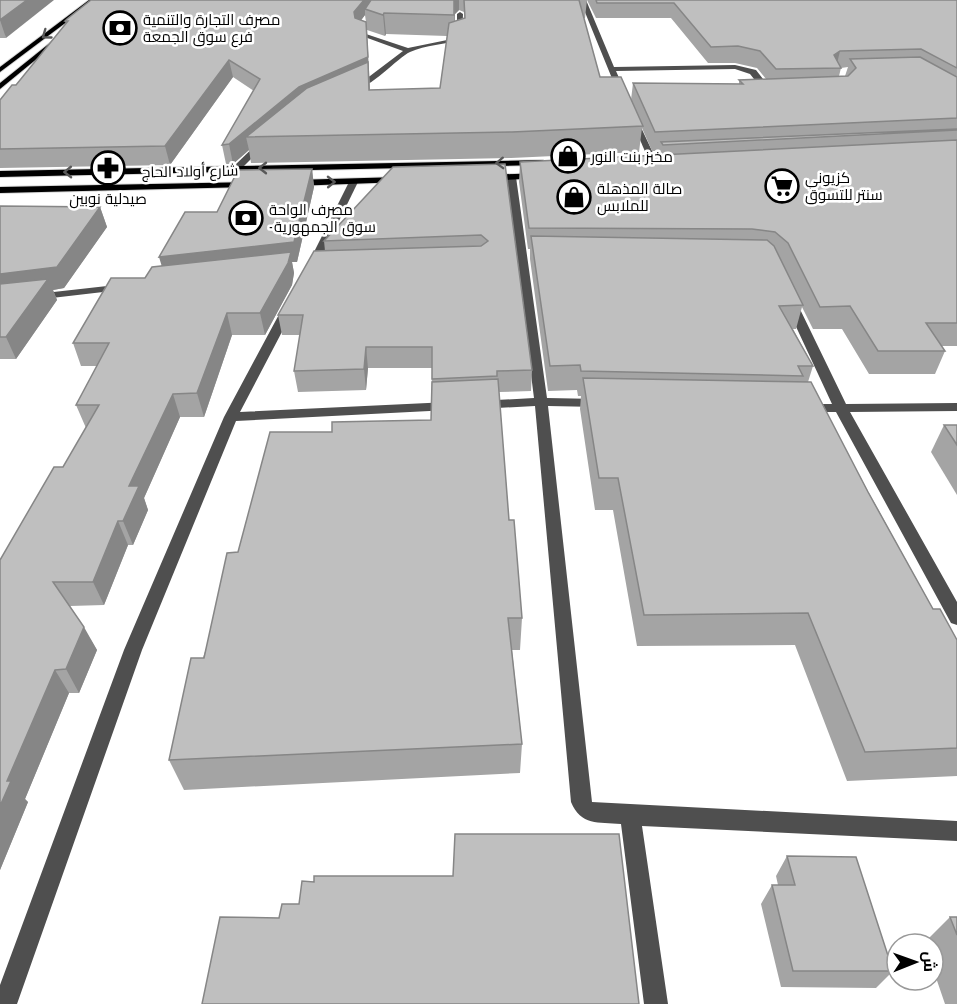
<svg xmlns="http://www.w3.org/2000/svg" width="957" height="1004" viewBox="0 0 957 1004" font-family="Arial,Cairo,sans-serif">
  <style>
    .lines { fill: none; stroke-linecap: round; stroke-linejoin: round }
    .major-casing { stroke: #dbdbdb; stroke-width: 2 }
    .minor { fill: #4f4f4f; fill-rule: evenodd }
    .major { fill: #000; fill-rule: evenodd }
    .wall { fill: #a4a4a4; fill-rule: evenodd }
    .shaded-wall { fill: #868686 }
    .building { fill: #bfbfbf; stroke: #868686; stroke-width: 1.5 }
    .oneway { stroke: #595959 }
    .labels { text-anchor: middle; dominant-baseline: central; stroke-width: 5; stroke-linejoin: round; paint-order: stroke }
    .far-poi-label { font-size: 15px; fill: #000; stroke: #fff; text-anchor: start }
    .far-street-label { font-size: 15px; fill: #000; stroke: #fff }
  </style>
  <rect width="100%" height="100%" fill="#fff"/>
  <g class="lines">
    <defs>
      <g id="major">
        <polygon points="89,0 96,0 0,72 0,67"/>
        <polygon points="56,38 61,39 0,89 0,83"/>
        <polygon points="543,160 543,164 540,165 0,177 0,171"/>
        <polygon points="540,173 543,174 543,178 486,181 481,178 486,175"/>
        <polygon points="399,177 402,178 402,182 294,186 289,183 294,180"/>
        <polygon points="252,182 252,186 249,187 0,193 0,187"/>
      </g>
    </defs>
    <!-- major casing -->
    <use href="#major" class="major-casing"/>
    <!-- minor -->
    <g class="minor">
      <polygon points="580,0 586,0 614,67 735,65 756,70 773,92 766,94 750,74 735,69 616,71 627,96 620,98"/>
      <path d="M460,12L463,14L462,40C446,44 425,45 410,52C396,58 364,98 346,88L370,76L403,51L362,36L357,30L363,21L368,22L363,30L366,34L408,48L457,38V14Z"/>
      <polygon points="631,119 638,121 661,170 660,172 653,170"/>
      <polygon points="261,140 268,142 239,171 233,171 233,167"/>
      <path d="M511,174L516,177L547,398L599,399L606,403L599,407L548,406L592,802L957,821V841L642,826L668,1004H644L621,824C598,822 581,826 571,802L535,406L479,409L472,405L479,401L534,398L506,177Z"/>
      <polygon points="350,180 358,182 316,268 307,270 306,268"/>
      <polygon points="125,284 129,285 129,289 0,304 0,298"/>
      <polygon points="791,300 797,303 846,404 957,403 957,411 850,412 957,602 957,625 951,623 836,412 806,412 799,408 806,404 832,404 785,303"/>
      <polygon points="289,304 295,307 240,412 449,402 456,406 449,410 236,421 142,650 17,1004 0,1004 0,985 124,650 224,417 283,307"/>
    </g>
    <!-- major -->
    <use href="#major" class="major"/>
  </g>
  <!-- wall -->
  <g class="wall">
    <polygon points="0,0 6,38 0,38"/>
    <path d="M91,0H587L585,18H584L600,77L631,100L633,83L739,84V80L766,79L757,68L735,63H708L671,18H596L587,0H957V346H941L945,351L935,374H869L842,329H813L802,307L796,329H793L813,366L808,382L933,609L957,640V776L847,781L795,645L637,646L613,510H595L580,409L581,396H578L577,390L548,391L530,259V249H528L519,182L520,162L659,155V151H652L642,128L639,152L511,158L251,163L249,150L233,164H226L222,145L254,91L233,77L170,165L0,168V100L16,85L66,24L65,21ZM459,10L464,12V18L455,21V14ZM365,15L366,22L361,20ZM367,30L385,36L386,34L447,36L440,88L370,90ZM848,67L845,76H839L841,68Z"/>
    <polygon points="505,164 532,370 531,391 499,392 509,520 522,618 520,650 512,650 522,744 520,773 184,790 169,760 238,552 332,432 431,420 432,368 368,368 366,390 298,392 294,371 300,335 282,335 278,315 325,251 324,241"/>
    <polygon points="312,169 314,187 297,262 292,262 294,273 292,285 265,335 232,335 204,417 180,417 144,498 148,510 133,545 128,545 104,605 70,606 97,650 79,693 69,693 25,799 28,802 0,870 0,560 63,467 86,428 76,405 97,366 81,366 73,343 145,278 161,266 217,212"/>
    <polygon points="0,206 100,207 107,227 64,288 53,290 57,300 16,359 0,359"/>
    <polygon points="944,425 957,425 957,495 931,452"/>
    <polygon points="787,856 893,971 876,988 781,987 761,904 772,885 778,885 776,876"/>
    <polygon points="950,917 957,917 957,1004 945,1004 933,969 933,944 924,944 924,943"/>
  </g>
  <!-- shaded-wall -->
  <g class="shaded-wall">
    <polygon points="27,0 54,0 6,38 0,20"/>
    <polygon points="364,0 388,0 365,9 365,15 356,27 354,12"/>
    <polygon points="454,0 459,0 459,10 455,14 455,36"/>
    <polygon points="384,13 386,34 385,36 383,15"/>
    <polygon points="366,22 371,114 246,137 249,150 233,164 229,144"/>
    <polygon points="840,51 836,68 834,55"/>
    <polygon points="229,60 233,77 170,165 165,146"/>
    <polygon points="312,169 314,187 297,262 292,262 294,273 292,285 265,335 260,313 165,277 159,257"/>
    <polygon points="100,207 107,227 64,288 53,290 57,300 16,359 6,337 0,296 0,274"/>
    <polygon points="227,313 232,335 204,417 197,393"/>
    <polygon points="366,347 368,368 366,390 364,369"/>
    <polygon points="173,394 180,417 144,498 148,510 133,545 123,521 129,486"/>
    <polygon points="118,521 128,545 104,605 93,582"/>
    <polygon points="84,627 97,650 79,693 66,669"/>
    <polygon points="55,670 69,693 25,799 28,802 0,870 0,806 7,781"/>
  </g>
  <!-- building -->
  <g class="building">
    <polygon points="0,0 27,0 0,20"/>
    <polygon points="91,0 364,0 354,12 355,18 366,22 368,57 299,87 229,144 222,145 260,79 229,60 165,146 0,149 0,100 12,85 16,85 68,21 65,21 67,19"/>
    <polygon points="371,0 454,0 454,15 384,13 383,15 365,9"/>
    <polygon points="464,0 579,0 600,77 621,77 643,126 512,132 246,137 307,88 368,62 369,90 440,88 449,23 465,18"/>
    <polygon points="596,0 957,0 957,68 921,49 840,51 834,55 841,68 776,69 760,51 738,46 711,47 674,3 597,3"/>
    <polygon points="920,57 957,77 957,118 655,132 633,83 743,84 739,80 848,76 856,68 850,59"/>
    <polygon points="957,129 957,130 663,145 661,142"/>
    <polygon points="957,140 957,323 926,323 945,351 878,351 850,306 820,307 788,243 775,232 752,229 529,228 520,162"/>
    <polygon points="505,164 532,370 497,371 497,376 432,379 432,347 366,347 364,369 294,371 303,315 278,315 314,251 481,246 488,241 481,235 324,241 393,167"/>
    <polygon points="312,169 294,242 159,257 185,212 217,212 238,170"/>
    <polygon points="0,206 100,207 57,267 0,274"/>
    <polygon points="531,236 767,240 774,246 803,305 779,306 813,366 798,366 803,376 581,371 580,365 550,366"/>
    <polygon points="291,252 288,263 260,313 227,313 197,393 173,394 129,486 139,486 123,521 118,521 93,582 53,582 84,627 66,669 55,670 7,781 11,781 0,806 0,560 54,467 63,467 99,405 76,405 109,343 73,343 111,278 145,278 152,267"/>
    <polygon points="48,279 6,337 0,337 0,284"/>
    <polygon points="583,378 811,382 868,492 933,609 940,609 957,640 957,748 865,752 808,613 644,615 618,478 599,478"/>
    <polygon points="498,379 509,520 514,520 522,618 508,618 522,744 169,760 191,658 204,658 227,553 238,552 270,432 332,432 332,422 431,420 432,382"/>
    <polygon points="944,425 957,425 957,445"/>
    <polygon points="455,834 619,834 639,1004 202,1004 220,917 279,918 282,904 299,904 302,881 314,882 314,876 453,876"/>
    <polygon points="787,856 856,857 893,971 793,971 772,885 795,885"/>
    <polygon points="950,917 957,917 957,935"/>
  </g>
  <!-- one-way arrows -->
  <defs><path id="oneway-chevron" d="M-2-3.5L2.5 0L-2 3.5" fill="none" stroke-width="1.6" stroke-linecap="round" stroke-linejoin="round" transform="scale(1.5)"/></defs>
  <g class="oneway">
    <use href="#oneway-chevron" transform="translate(46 35) rotate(144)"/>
    <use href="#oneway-chevron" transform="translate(500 163) rotate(178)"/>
    <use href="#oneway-chevron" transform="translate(263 168) rotate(180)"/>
    <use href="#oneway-chevron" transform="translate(68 172) rotate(179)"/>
    <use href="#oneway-chevron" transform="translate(331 182) rotate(-1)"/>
  </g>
  <!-- icons -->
  <defs>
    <symbol id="bank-ring" viewBox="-11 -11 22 22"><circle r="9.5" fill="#fff" stroke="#000" stroke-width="1.5"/><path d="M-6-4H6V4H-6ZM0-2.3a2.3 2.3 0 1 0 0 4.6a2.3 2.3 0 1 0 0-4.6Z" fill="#000"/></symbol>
    <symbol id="shop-ring" viewBox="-11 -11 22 22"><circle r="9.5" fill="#fff" stroke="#000" stroke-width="1.5"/><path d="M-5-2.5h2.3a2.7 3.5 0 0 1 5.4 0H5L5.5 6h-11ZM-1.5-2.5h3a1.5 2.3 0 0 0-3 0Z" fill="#000"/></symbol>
    <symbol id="pharmacy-ring" viewBox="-11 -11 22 22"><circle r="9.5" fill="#fff" stroke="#000" stroke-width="1.5"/><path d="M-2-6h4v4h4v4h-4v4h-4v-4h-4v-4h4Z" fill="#000"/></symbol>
    <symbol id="supermarket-ring" viewBox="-11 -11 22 22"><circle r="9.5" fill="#fff" stroke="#000" stroke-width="1.5"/><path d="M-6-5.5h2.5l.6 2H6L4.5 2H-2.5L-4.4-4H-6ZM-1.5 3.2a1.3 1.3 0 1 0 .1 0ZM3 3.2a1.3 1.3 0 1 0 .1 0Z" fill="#000"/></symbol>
  </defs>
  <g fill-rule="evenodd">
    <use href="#bank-ring" x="101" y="9" width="38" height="38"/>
    <use href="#shop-ring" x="549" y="137" width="38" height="38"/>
    <use href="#pharmacy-ring" x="89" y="149" width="38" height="38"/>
    <use href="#supermarket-ring" x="763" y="167" width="38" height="38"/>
    <use href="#shop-ring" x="555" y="178" width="38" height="38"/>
    <use href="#bank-ring" x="227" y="199" width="38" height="38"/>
  </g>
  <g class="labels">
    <!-- far-poi labels -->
    <g class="far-poi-label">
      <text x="143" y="19">مصرف التجارة والتنمية<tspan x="143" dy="17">فرع سوق الجمعة</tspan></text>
      <text x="591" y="156">مخبز بنت النور</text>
      <text x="805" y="177">كزيوني<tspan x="805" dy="17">سنتر للتسوق</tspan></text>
      <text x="597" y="188">صالة المذهلة<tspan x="597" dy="17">للملابس</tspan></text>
      <text x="108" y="198" text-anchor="middle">صيدلية نوبين</text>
      <text x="269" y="209">مصرف الواحة<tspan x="269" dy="17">-سوق الجمهورية</tspan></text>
    </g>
    <!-- far-street labels -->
    <g class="far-street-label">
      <text transform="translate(190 171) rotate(-1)">شارع أولاد الحاج</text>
    </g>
  </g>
  <!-- north arrow -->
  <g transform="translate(915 962) rotate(89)"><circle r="28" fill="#ffffff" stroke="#999999" stroke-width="1.5"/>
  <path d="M0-4.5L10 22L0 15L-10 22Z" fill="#000000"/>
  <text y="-9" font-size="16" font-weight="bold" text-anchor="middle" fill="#000000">ش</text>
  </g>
</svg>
